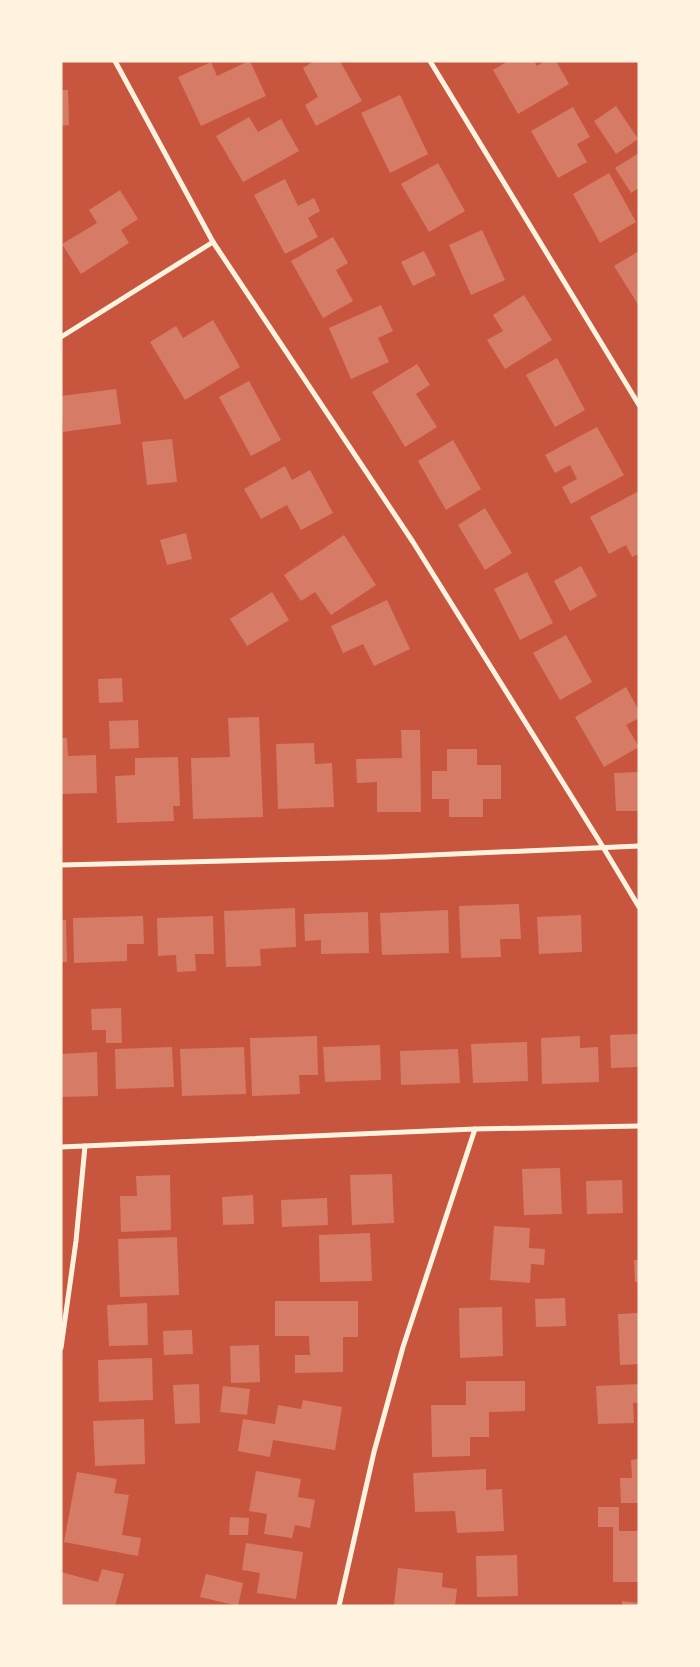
<svg xmlns="http://www.w3.org/2000/svg" width="700" height="1667" viewBox="0 0 700 1667" font-family="'PT Sans',sans-serif">
  <style>
    .building { fill: #d67c66 }
    .lines { fill: none; stroke-linecap: round; stroke-linejoin: round }
    .minor { stroke: #fff3e0; stroke-width: 5 }
  </style>
  <rect width="100%" height="100%" fill="#c8553d"/>
  <!-- building -->
  <g class="building">
    <polygon points="249,61 250,61 266,96 201,126 178,77 211,62 217,76"/>
    <polygon points="314,61 340,61 362,101 316,126 305,105 318,97 303,68"/>
    <polygon points="508,61 534,61 537,66 545,61 556,61 569,84 518,114 493,70"/>
    <polygon points="61,90 68,90 69,125 61,126"/>
    <polygon points="400,95 428,154 390,173 361,113"/>
    <polygon points="616,106 638,139 616,154 594,121"/>
    <polygon points="573,107 590,137 577,144 587,162 558,178 531,131"/>
    <polygon points="249,117 258,132 281,119 299,151 243,182 216,136"/>
    <polygon points="639,153 639,188 631,193 615,168"/>
    <polygon points="438,163 465,211 429,232 401,184"/>
    <polygon points="609,173 636,222 600,243 573,194"/>
    <polygon points="285,179 298,206 314,198 320,211 308,218 318,237 285,254 254,195"/>
    <polygon points="120,190 138,219 121,230 129,243 81,274 62,244 97,223 89,210"/>
    <polygon points="482,230 505,280 471,295 449,245"/>
    <polygon points="333,237 348,263 336,270 353,301 323,318 291,261"/>
    <polygon points="424,251 436,275 413,286 401,262"/>
    <polygon points="639,251 639,306 614,266"/>
    <polygon points="524,295 552,340 505,369 487,340 503,331 493,315"/>
    <polygon points="381,305 393,331 378,338 389,362 351,379 329,328"/>
    <polygon points="213,320 240,367 185,400 150,342 176,326 183,338"/>
    <polygon points="557,358 585,410 555,427 526,375"/>
    <polygon points="417,364 430,385 416,394 437,427 405,447 372,392"/>
    <polygon points="249,381 281,440 251,456 219,397"/>
    <polygon points="116,389 121,424 63,432 61,396"/>
    <polygon points="597,427 624,475 571,504 562,487 577,479 570,465 555,473 545,455"/>
    <polygon points="172,439 177,482 147,485 142,442"/>
    <polygon points="453,440 481,489 446,510 418,461"/>
    <polygon points="285,466 292,480 310,470 333,513 301,530 287,505 261,519 244,489"/>
    <polygon points="639,491 639,554 632,557 626,545 609,554 590,517"/>
    <polygon points="485,508 512,553 485,570 458,525"/>
    <polygon points="186,533 192,559 167,565 160,540"/>
    <polygon points="344,535 376,585 331,615 315,592 301,601 284,575"/>
    <polygon points="581,566 597,596 570,611 554,581"/>
    <polygon points="527,572 553,623 520,640 494,589"/>
    <polygon points="272,592 289,620 247,646 230,619"/>
    <polygon points="387,600 410,649 374,666 363,644 343,653 331,626"/>
    <polygon points="566,635 592,682 560,700 533,653"/>
    <polygon points="122,678 123,702 99,703 98,679"/>
    <polygon points="626,687 639,711 639,718 626,725 639,747 604,767 575,717"/>
    <polygon points="259,717 263,817 193,819 191,758 230,757 228,718"/>
    <polygon points="138,720 139,748 110,749 109,721"/>
    <polygon points="401,730 420,730 421,812 377,812 377,782 357,783 356,759 402,758"/>
    <polygon points="61,738 67,738 68,756 96,755 97,793 61,794"/>
    <polygon points="314,743 315,764 332,763 334,807 278,809 276,744"/>
    <polygon points="447,749 477,749 477,765 501,765 501,799 483,799 483,817 449,817 449,799 432,799 432,771 447,771"/>
    <polygon points="178,757 180,806 173,806 174,821 117,823 115,776 135,775 135,758"/>
    <polygon points="639,772 639,811 616,811 614,773"/>
    <polygon points="519,904 521,939 500,939 501,957 461,958 459,906"/>
    <polygon points="295,908 296,947 260,949 261,966 226,967 224,911"/>
    <polygon points="448,910 449,953 382,955 380,913"/>
    <polygon points="368,912 369,953 321,954 321,940 305,941 304,914"/>
    <polygon points="581,915 582,952 539,954 537,917"/>
    <polygon points="143,916 144,944 127,944 127,961 74,963 73,918"/>
    <polygon points="213,916 214,954 195,954 196,971 177,972 176,955 158,956 157,918"/>
    <polygon points="61,920 66,920 67,962 61,962"/>
    <polygon points="121,1008 122,1043 106,1043 106,1030 92,1030 91,1009"/>
    <polygon points="639,1034 639,1067 611,1068 610,1035"/>
    <polygon points="317,1036 318,1075 299,1075 300,1094 252,1096 250,1038"/>
    <polygon points="580,1036 580,1048 598,1047 599,1082 542,1084 541,1038"/>
    <polygon points="527,1042 528,1081 473,1083 471,1044"/>
    <polygon points="380,1045 381,1080 325,1082 323,1047"/>
    <polygon points="172,1047 174,1087 116,1089 115,1049"/>
    <polygon points="244,1047 246,1094 182,1096 180,1049"/>
    <polygon points="458,1049 460,1083 401,1085 400,1051"/>
    <polygon points="97,1052 98,1096 61,1097 61,1054"/>
    <polygon points="560,1168 562,1214 524,1215 522,1169"/>
    <polygon points="392,1174 394,1223 352,1225 350,1175"/>
    <polygon points="170,1175 171,1230 121,1232 120,1196 137,1196 136,1176"/>
    <polygon points="622,1180 623,1213 587,1214 586,1181"/>
    <polygon points="253,1195 254,1224 223,1225 222,1197"/>
    <polygon points="327,1198 328,1225 282,1227 281,1200"/>
    <polygon points="494,1226 530,1228 529,1248 545,1249 544,1265 531,1264 530,1283 490,1280"/>
    <polygon points="370,1233 372,1281 320,1282 319,1235"/>
    <polygon points="177,1237 179,1295 120,1297 118,1239"/>
    <polygon points="634,1260 639,1260 639,1282 635,1282"/>
    <polygon points="565,1298 566,1326 536,1327 535,1299"/>
    <polygon points="275,1301 358,1301 358,1337 343,1337 343,1372 295,1373 295,1355 310,1355 309,1336 275,1336"/>
    <polygon points="147,1303 148,1345 109,1346 107,1305"/>
    <polygon points="502,1307 503,1356 460,1358 459,1308"/>
    <polygon points="639,1313 639,1364 620,1365 618,1314"/>
    <polygon points="192,1330 193,1354 164,1355 163,1331"/>
    <polygon points="259,1345 260,1382 231,1383 230,1346"/>
    <polygon points="152,1358 153,1400 99,1402 98,1360"/>
    <polygon points="466,1381 525,1381 525,1411 489,1412 489,1437 470,1437 470,1456 432,1457 431,1405 466,1405"/>
    <polygon points="199,1384 200,1423 175,1424 173,1385"/>
    <polygon points="639,1384 639,1403 633,1403 634,1423 598,1424 596,1386"/>
    <polygon points="223,1386 250,1389 247,1415 220,1412"/>
    <polygon points="303,1400 342,1407 335,1450 273,1440 270,1457 238,1451 243,1419 275,1424 278,1405 301,1409"/>
    <polygon points="144,1419 145,1464 95,1466 93,1421"/>
    <polygon points="639,1459 639,1503 621,1503 620,1478 632,1478 631,1460"/>
    <polygon points="486,1469 486,1490 502,1489 504,1531 457,1533 455,1511 415,1512 413,1473"/>
    <polygon points="256,1471 301,1479 298,1497 315,1500 310,1528 295,1525 292,1538 264,1534 267,1514 249,1511"/>
    <polygon points="77,1472 117,1479 114,1493 129,1495 122,1535 141,1538 138,1556 64,1542"/>
    <polygon points="598,1507 619,1507 619,1531 639,1531 639,1582 613,1582 613,1527 598,1527"/>
    <polygon points="230,1517 249,1518 248,1535 229,1535"/>
    <polygon points="246,1543 303,1552 296,1599 257,1593 260,1573 242,1570"/>
    <polygon points="517,1555 518,1596 477,1597 476,1556"/>
    <polygon points="398,1568 443,1573 442,1587 457,1589 455,1606 394,1605"/>
    <polygon points="102,1569 124,1574 115,1606 61,1606 61,1572 98,1582"/>
    <polygon points="206,1574 243,1583 238,1606 200,1597"/>
    <polygon points="622,1601 639,1603 639,1606 622,1606"/>
  </g>
  <g class="lines">
    <!-- minor -->
    <g class="minor">
      <polyline points="115,61 213,242 413,542 603,847 639,907"/>
      <polyline points="430,61 639,405"/>
      <polyline points="61,337 213,242"/>
      <polyline points="61,865 386,857 639,846"/>
      <polyline points="61,1147 475,1129 639,1126"/>
      <polyline points="61,1348 76,1241 85,1146"/>
      <polyline points="339,1606 374,1452 403,1347 475,1129"/>
    </g>
  </g>
  <!-- border -->
  <rect width="700" height="1667" fill="none" stroke="#fff3e0" stroke-width="125"/>
</svg>
